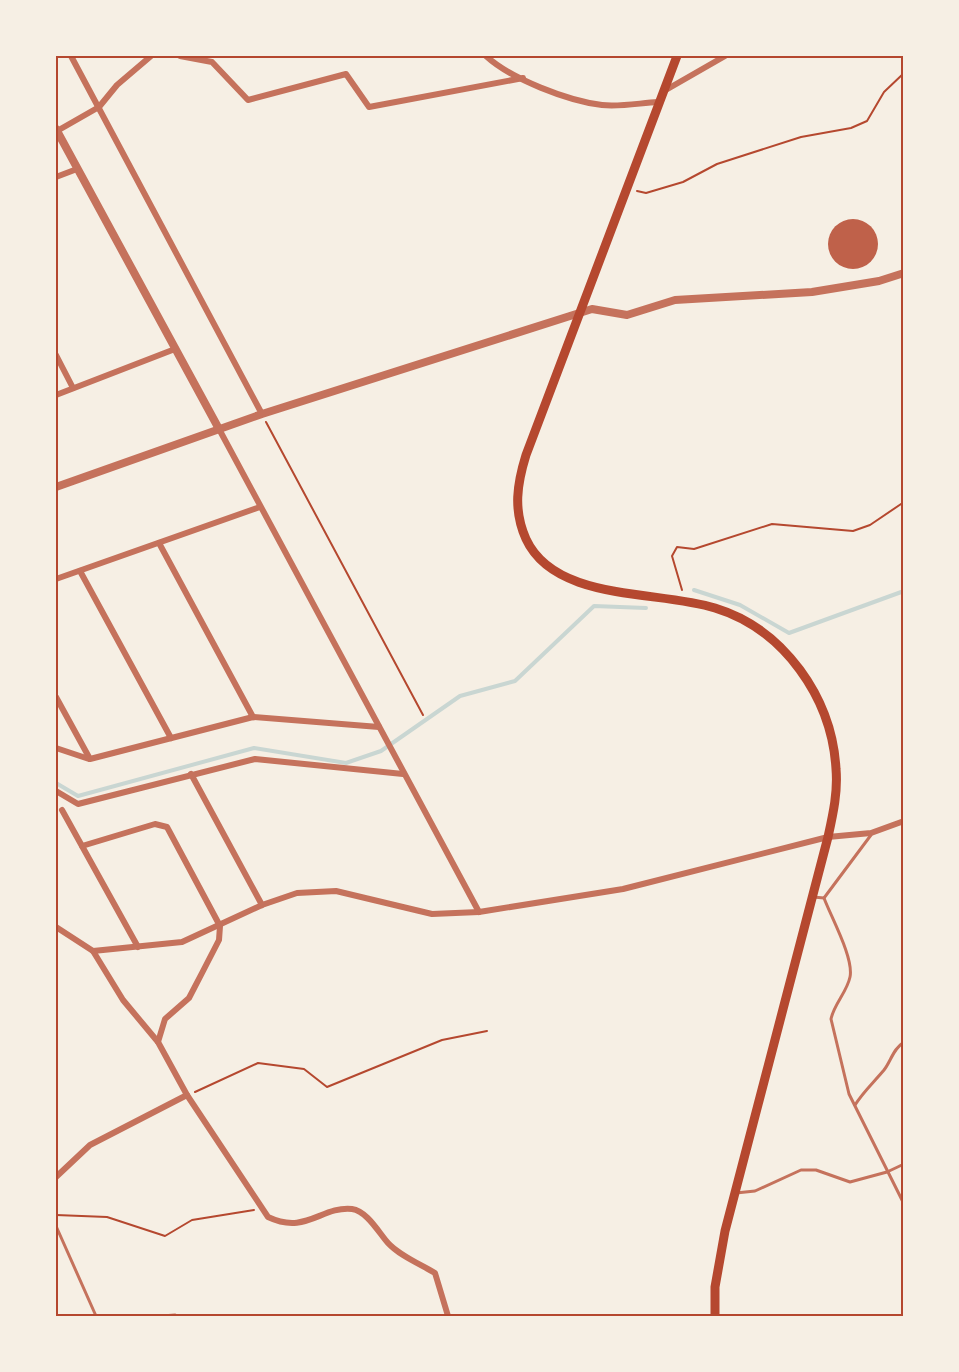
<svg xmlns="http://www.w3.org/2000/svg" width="959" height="1372" viewBox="0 0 959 1372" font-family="Arial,sans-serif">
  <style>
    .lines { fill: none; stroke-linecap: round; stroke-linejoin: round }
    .stream { stroke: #c9d6d2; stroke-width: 4 }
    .building { fill: #bf614a }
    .path { stroke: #b5482f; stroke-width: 2 }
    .service { stroke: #c5725c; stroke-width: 3 }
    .minor { stroke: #c5725c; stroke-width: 6 }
    .tertiary { stroke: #c5725c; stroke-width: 8 }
    .primary { stroke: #b5482f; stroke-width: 9 }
    .neatline { fill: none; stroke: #b5482f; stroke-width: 2 }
  </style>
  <rect width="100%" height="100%" fill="#f6efe4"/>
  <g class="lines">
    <!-- stream -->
    <g class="stream">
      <polyline points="694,590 740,605 789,633 904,591"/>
      <polyline points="56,783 78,796 254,748 346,763 381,751 460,696 515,681 594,606 646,608"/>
    </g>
  </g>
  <!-- building -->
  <circle class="building" cx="853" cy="244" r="25"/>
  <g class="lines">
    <!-- path -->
    <g class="path">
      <polyline points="637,191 646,193 683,182 717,164 801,137 851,128 867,121 884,92 904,73"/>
      <polyline points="266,422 423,715"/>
      <polyline points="682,590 672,556 677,547 694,549 772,524 853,531 870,525 904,502"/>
      <polyline points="195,1092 258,1063 304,1069 327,1087 442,1040 487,1031"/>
      <polyline points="56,1215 107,1217 165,1236 192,1220 254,1210"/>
    </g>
    <!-- service -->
    <g class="service">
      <polyline points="813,897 824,898 871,835"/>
      <path d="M824,898C831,917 854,958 850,977C847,992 834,1004 831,1019L849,1094L904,1204"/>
      <path d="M855,1105C863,1092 874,1082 884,1070C891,1061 893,1049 904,1042"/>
      <polyline points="736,1193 755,1191 801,1170 816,1170 850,1182 887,1172 904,1164"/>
      <polyline points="56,1226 96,1316"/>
      <polyline points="162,1316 175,1315"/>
    </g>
    <!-- minor -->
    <g class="minor">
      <polyline points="71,56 262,414"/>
      <polyline points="180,56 212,62 248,100 346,74 369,107 523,78"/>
      <path d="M486,56C511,79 568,101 602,105C620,107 640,103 658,102"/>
      <polyline points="664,91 725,56"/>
      <polyline points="57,131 99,107 117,85 151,56"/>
      <polyline points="56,177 77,169"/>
      <polyline points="56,355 73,388"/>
      <polyline points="56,395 175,349"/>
      <polyline points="219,429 479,912"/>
      <polyline points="159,543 253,717"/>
      <polyline points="80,571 171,738"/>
      <polyline points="56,579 260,507"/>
      <polyline points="56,697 90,759 253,717 379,727"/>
      <polyline points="56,748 89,759"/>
      <polyline points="191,774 262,905"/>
      <polyline points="56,791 78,804 255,759 403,774"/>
      <polyline points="62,810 138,947"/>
      <polyline points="82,846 155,824 167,827 220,926 219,940 202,973 189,998 165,1019 158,1042"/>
      <path d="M56,927L93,951L123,1000L158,1042L187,1095L268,1217C306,1235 321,1206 352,1209C367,1211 379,1233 388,1243C400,1256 420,1264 435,1273L448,1316"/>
      <polyline points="93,951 182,942 262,905 297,893 336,891 432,914 479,912 623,889 828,837 871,833 904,821"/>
      <polyline points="56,1177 90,1145 187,1095"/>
    </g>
    <!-- tertiary -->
    <g class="tertiary">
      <polyline points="56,129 219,429"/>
      <polyline points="56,487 262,414 592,309 627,315 675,300 812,292 879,281 904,273"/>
    </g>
    <!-- primary -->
    <path class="primary" d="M677,56L526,455C517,484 513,510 526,539C555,602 658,590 715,608C784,629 832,698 836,769C838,792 833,814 828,837L725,1231L715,1287V1316"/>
  </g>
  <!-- border -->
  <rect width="959" height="1372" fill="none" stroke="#f6efe4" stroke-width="114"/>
  <rect x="57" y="57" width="845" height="1258" class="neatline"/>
</svg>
